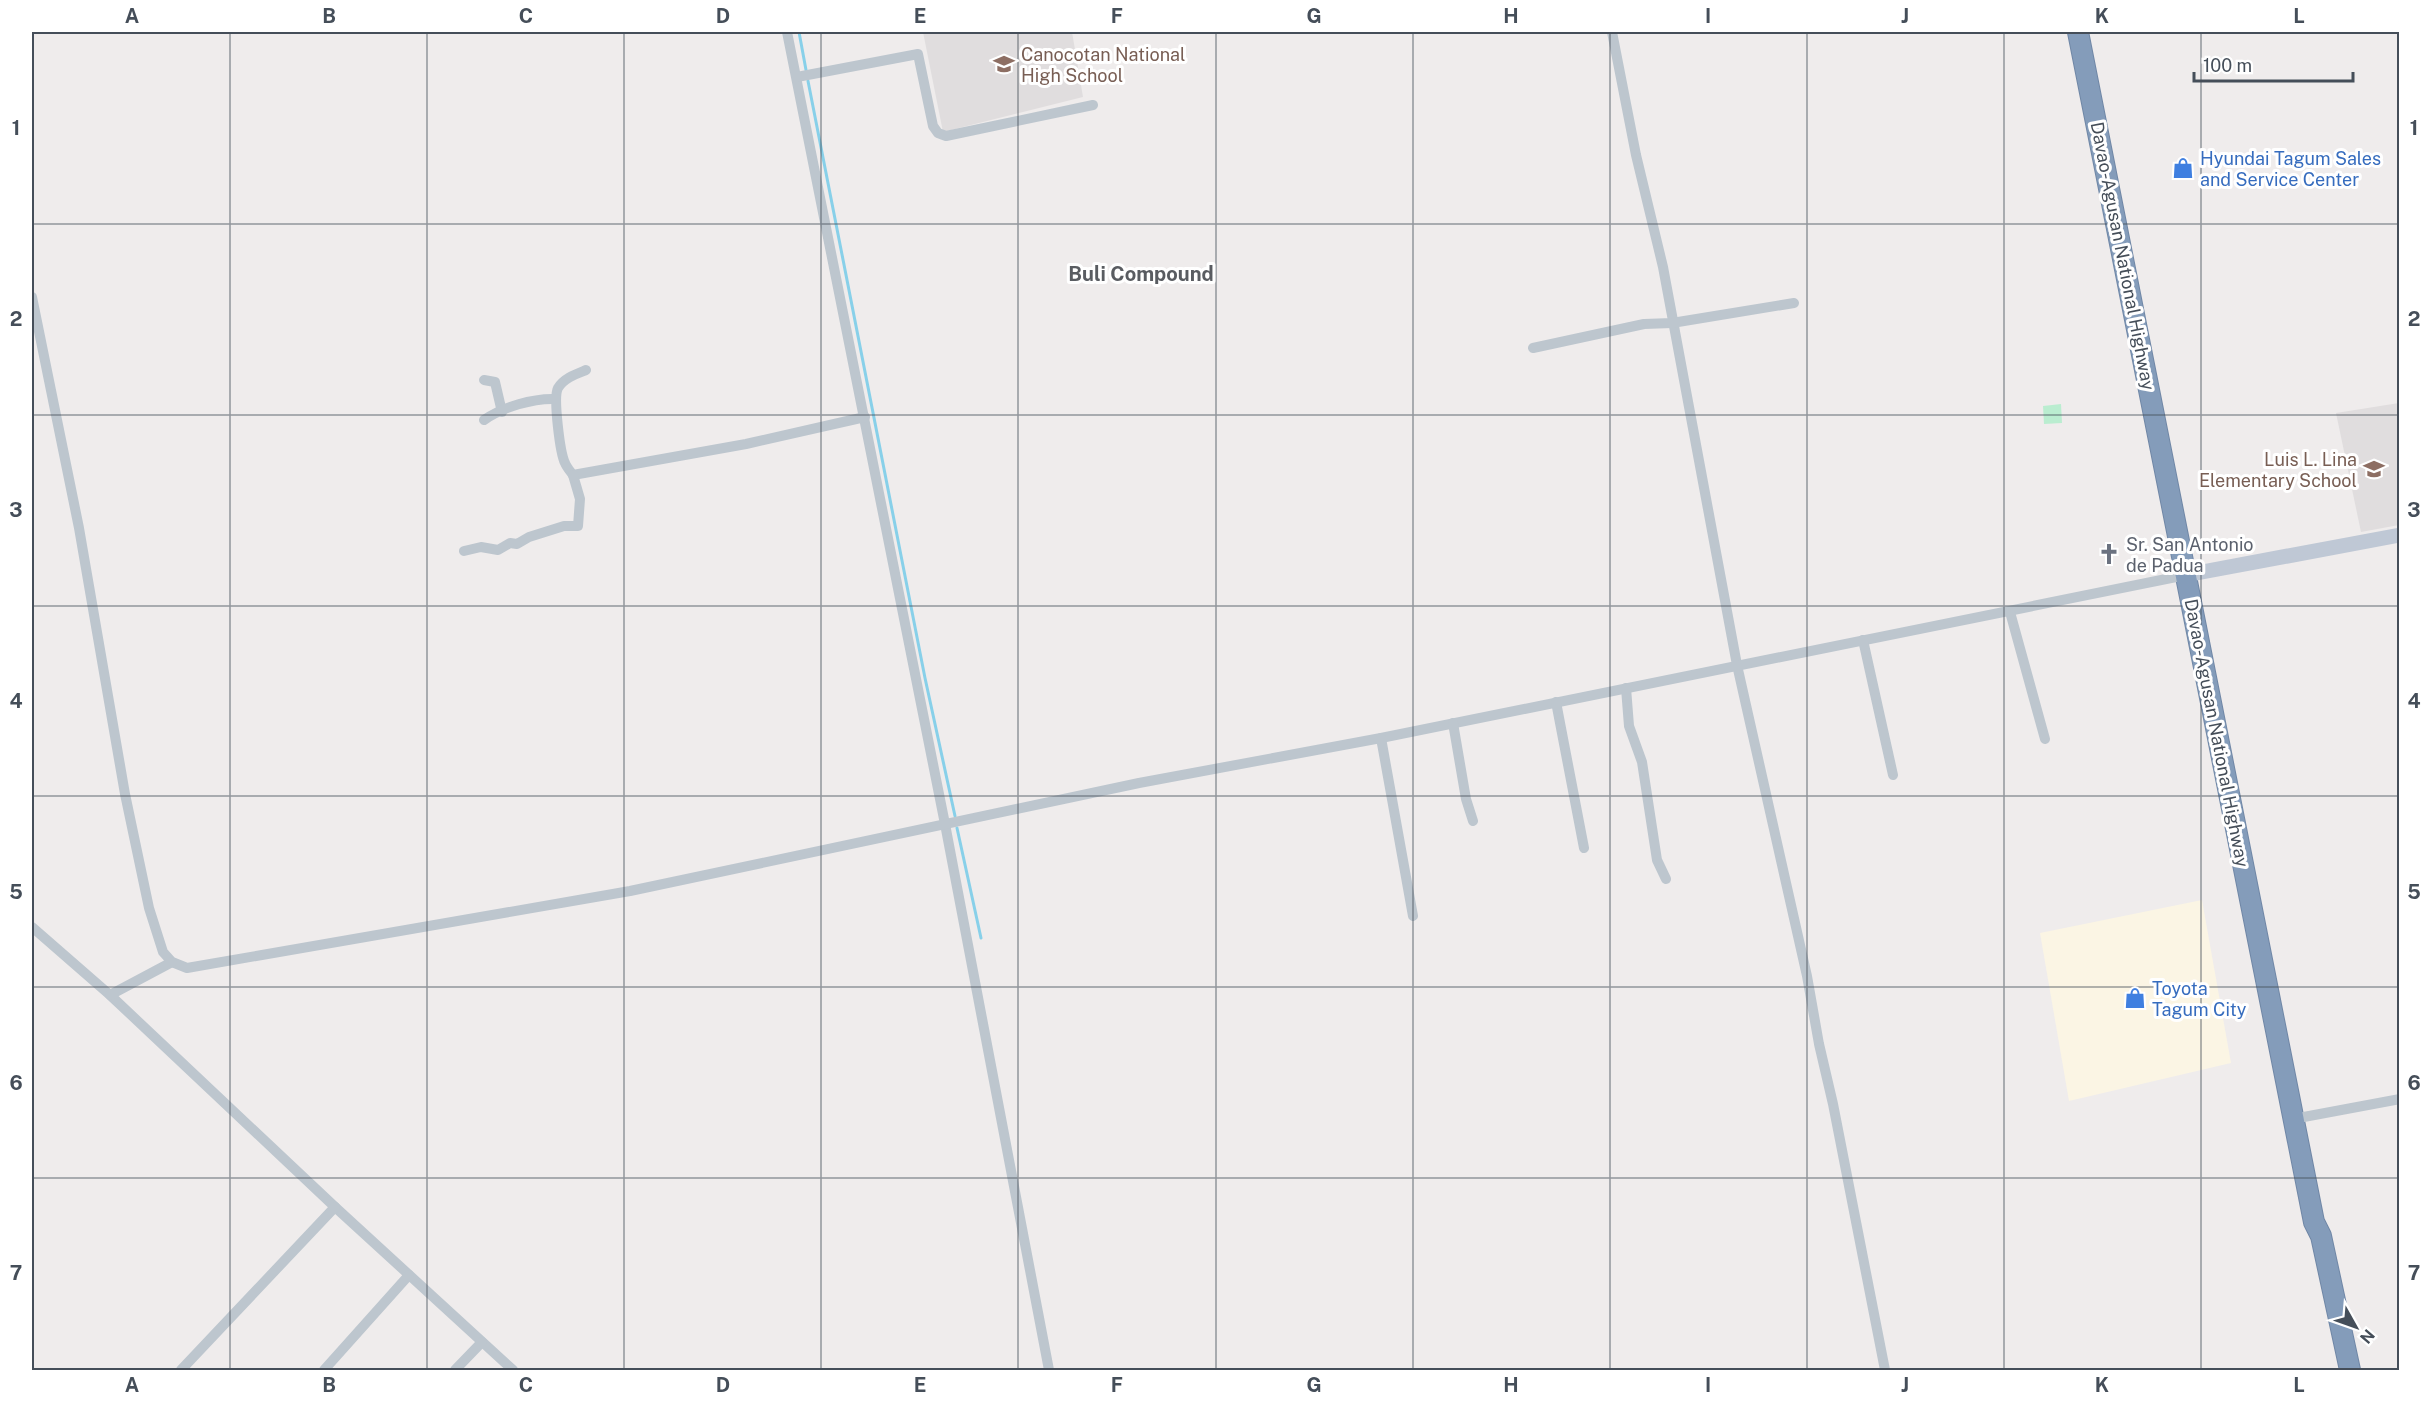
<svg xmlns="http://www.w3.org/2000/svg" width="2431" height="1402" viewBox="0 0 2431 1402" font-family="'Public Sans',sans-serif">
  <style>
    .commercial { fill: #fbf5e4 }
    .education { fill: #e0ddde }
    .green { fill: #baedd0 }
    .lines { fill: none; stroke-linecap: round; stroke-linejoin: round }
    .stream { stroke: #88d0e9; stroke-width: 3 }
    .highway-casing { stroke: #7087a6; stroke-width: 22 }
    .street { stroke: #bdc6ce; stroke-width: 10 }
    .secondary { stroke: #bfc8d5; stroke-width: 15 }
    .highway { stroke: #849cba; stroke-width: 20 }
    .grid { fill: none; stroke: #454e59; stroke-width: 1.5; stroke-opacity: 0.55 }
    .labels { text-anchor: middle; dominant-baseline: central; stroke-width: 6; stroke-linejoin: round; paint-order: stroke }
    .education-label { font-size: 18px; fill: #785e54; stroke: #fff; text-anchor: start }
    .shop-label { font-size: 18px; fill: #366cbe; stroke: #fff; text-anchor: start }
    .street-label { font-size: 18px; fill: #454e59; stroke: #fff }
    .worship-label { font-size: 18px; fill: #5b616d; stroke: #fff; text-anchor: start }
    .neighbourhood-label { font-size: 20px; font-weight: bold; fill: #595c61; stroke: #fff }
    .neatline { fill: none; stroke: #454e59; stroke-width: 2 }
    .grid-label { font-size: 20px; text-anchor: middle; font-weight: bold; fill: #454e59 }
  </style>
  <rect width="100%" height="100%" fill="#efecec"/>
  <!-- commercial -->
  <polygon class="commercial" points="2202,900 2231,1063 2069,1101 2040,933"/>
  <!-- education -->
  <g class="education">
    <polygon points="923,32 1072,32 1083,97 943,132"/>
    <polygon points="2399,403 2399,525 2361,532 2336,413"/>
  </g>
  <!-- green -->
  <polygon class="green" points="2061,404 2062,423 2044,424 2043,406"/>
  <g class="lines">
    <!-- stream -->
    <g class="stream">
      <polyline points="799,32 806,70"/>
      <polyline points="808,81 925,678 955,816"/>
      <polyline points="957,828 981,938"/>
    </g>
    <defs>
      <polyline id="highway" points="2078,32 2314,1222 2321,1236 2350,1370"/>
    </defs>
    <!-- highway casing -->
    <use href="#highway" class="highway-casing"/>
    <!-- street -->
    <g class="street">
      <polyline points="787,32 945,824 1049,1370"/>
      <polyline points="1612,32 1636,155 1663,267 1737,665 1807,976 1819,1044 1833,1104 1885,1370"/>
      <polyline points="797,77 918,54 933,126 938,133 946,136 1093,105"/>
      <polyline points="32,297 79,528 125,794 149,908 163,952 172,962 187,968 630,891 1139,783 1381,738 2186,575"/>
      <polyline points="1533,348 1644,324 1672,323 1794,303"/>
      <path d="M586,370C576,374 564,378 558,388C553,397 560,453 565,463C567,468 571,472 573,475L746,444L865,417"/>
      <polyline points="484,380 495,382 502,412"/>
      <path d="M484,420C503,407 533,398 556,399"/>
      <polyline points="464,551 481,547 498,550 510,543 517,544 529,537 564,526 578,526 580,499 573,475"/>
      <polyline points="2010,612 2045,739"/>
      <polyline points="1863,640 1893,775"/>
      <polyline points="1626,688 1629,726 1642,762 1657,860 1666,879"/>
      <polyline points="1556,702 1584,848"/>
      <polyline points="1453,723 1466,799 1473,821"/>
      <polyline points="1381,738 1413,916"/>
      <polyline points="32,927 110,995 335,1207 513,1370"/>
      <polyline points="110,995 172,962"/>
      <polyline points="2293,1119 2400,1099"/>
      <polyline points="181,1370 335,1207"/>
      <polyline points="324,1370 409,1275"/>
      <polyline points="455,1370 482,1342"/>
    </g>
    <!-- secondary -->
    <polyline class="secondary" points="2186,575 2400,535"/>
    <!-- highway -->
    <use href="#highway" class="highway"/>
  </g>
  <!-- grid -->
  <path class="grid" d="M230,32V1370M427,32V1370M624,32V1370M821,32V1370M1018,32V1370M1216,32V1370M1413,32V1370M1610,32V1370M1807,32V1370M2004,32V1370M2201,32V1370M32,224H2400M32,415H2400M32,606H2400M32,796H2400M32,987H2400M32,1178H2400"/>
  <!-- icons -->
  <defs>
    <symbol id="school-bare" viewBox="-9 -9 18 18"><path d="M0-5L7-2L0 1L-7-2ZM-4 1L0 2.5L4 1V4Q0 6-4 4Z" fill="#8d6e63" stroke="#fff" stroke-width="2.5" paint-order="stroke"/></symbol>
    <symbol id="shop-bare" viewBox="-9 -9 18 18"><path d="M-5-2.5h2.3a2.7 3.5 0 0 1 5.4 0H5L5.5 6h-11ZM-1.5-2.5h3a1.5 2.3 0 0 0-3 0Z" fill="#3f7fe0" stroke="#fff" stroke-width="2.5" paint-order="stroke"/></symbol>
    <symbol id="church-bare" viewBox="-9 -9 18 18"><path d="M-1.2-6h2.4v3.5h3.3v2.4h-3.3V6h-2.4V-.1h-3.3v-2.4h3.3Z" fill="#6b7280" stroke="#fff" stroke-width="2.5" paint-order="stroke"/></symbol>
  </defs>
  <g fill-rule="evenodd">
    <use href="#school-bare" x="989" y="49" width="30" height="30"/>
    <use href="#shop-bare" x="2168" y="153" width="30" height="30"/>
    <use href="#school-bare" x="2359" y="454" width="30" height="30"/>
    <use href="#church-bare" x="2094" y="539" width="30" height="30"/>
    <use href="#shop-bare" x="2120" y="983" width="30" height="30"/>
  </g>
  <g class="labels">
    <!-- education labels -->
    <g class="education-label">
      <text x="1021" y="54">Canocotan National<tspan x="1021" dy="21">High School</tspan></text>
      <text x="2357" y="459" text-anchor="end">Luis L. Lina<tspan x="2357" dy="21">Elementary School</tspan></text>
    </g>
    <!-- shop labels -->
    <g class="shop-label">
      <text x="2200" y="158">Hyundai Tagum Sales<tspan x="2200" dy="21">and Service Center</tspan></text>
      <text x="2152" y="988">Toyota<tspan x="2152" dy="21">Tagum City</tspan></text>
    </g>
    <!-- street labels -->
    <g class="street-label">
      <text transform="translate(2123 256) rotate(79)">Davao-Agusan National Highway</text>
      <text transform="translate(2217 733) rotate(79)">Davao-Agusan National Highway</text>
    </g>
    <!-- worship labels -->
    <g class="worship-label">
      <text x="2126" y="544">Sr. San Antonio<tspan x="2126" dy="21">de Padua</tspan></text>
    </g>
    <!-- neighbourhood labels -->
    <g class="neighbourhood-label">
      <text x="1141" y="274">Buli Compound</text>
    </g>
  </g>
  <!-- border -->
  <rect width="2431" height="1402" fill="none" stroke="#ffffff" stroke-width="66"/>
  <!-- north arrow -->
  <g transform="translate(2356 1327) rotate(130)" stroke="#ffffff" stroke-width="4.5" paint-order="stroke">
  <path d="M0-4.5L10 22L0 15L-10 22Z" fill="#454e59"/>
  <text y="-9" font-size="16" font-weight="bold" text-anchor="middle" fill="#454e59">N</text>
  </g>
  <!-- scale -->
  <path d="M2194 72v9h159v-9" fill="none" stroke="#454e59" stroke-width="3"/>
  <text x="2203" y="72" font-size="18" fill="#454e59" stroke="#ffffff" stroke-width="4.5" paint-order="stroke">100 m</text>
  <rect x="33" y="33" width="2365" height="1336" class="neatline"/>
  <g class="grid-label">
    <text x="132" y="23">A</text>
    <text x="329" y="23">B</text>
    <text x="526" y="23">C</text>
    <text x="723" y="23">D</text>
    <text x="920" y="23">E</text>
    <text x="1117" y="23">F</text>
    <text x="1314" y="23">G</text>
    <text x="1511" y="23">H</text>
    <text x="1708" y="23">I</text>
    <text x="1905" y="23">J</text>
    <text x="2102" y="23">K</text>
    <text x="2299" y="23">L</text>
    <text x="16" y="135">1</text>
    <text x="2414" y="135">1</text>
    <text x="16" y="326">2</text>
    <text x="2414" y="326">2</text>
    <text x="16" y="517">3</text>
    <text x="2414" y="517">3</text>
    <text x="16" y="708">4</text>
    <text x="2414" y="708">4</text>
    <text x="16" y="899">5</text>
    <text x="2414" y="899">5</text>
    <text x="16" y="1090">6</text>
    <text x="2414" y="1090">6</text>
    <text x="16" y="1280">7</text>
    <text x="2414" y="1280">7</text>
    <text x="132" y="1392">A</text>
    <text x="329" y="1392">B</text>
    <text x="526" y="1392">C</text>
    <text x="723" y="1392">D</text>
    <text x="920" y="1392">E</text>
    <text x="1117" y="1392">F</text>
    <text x="1314" y="1392">G</text>
    <text x="1511" y="1392">H</text>
    <text x="1708" y="1392">I</text>
    <text x="1905" y="1392">J</text>
    <text x="2102" y="1392">K</text>
    <text x="2299" y="1392">L</text>
  </g>
</svg>
